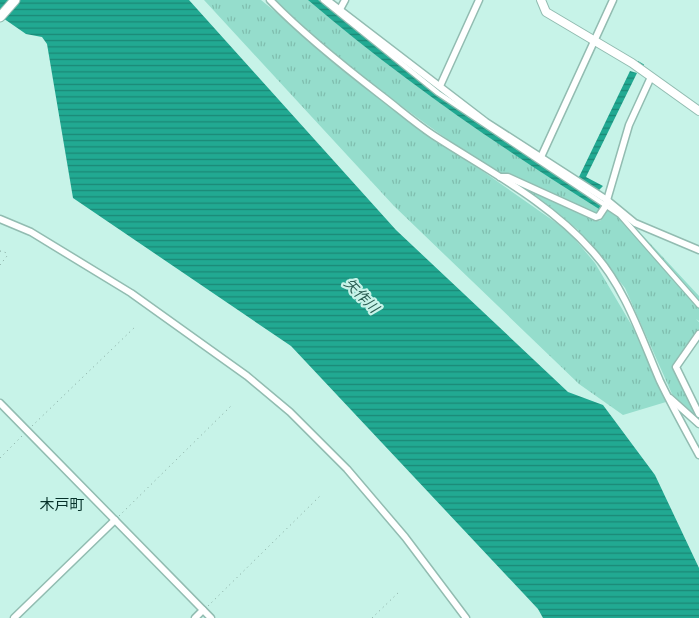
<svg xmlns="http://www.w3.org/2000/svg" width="699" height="618" viewBox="0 0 699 618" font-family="'Golos Text','Noto Sans JP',sans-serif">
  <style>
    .park { fill: url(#park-tufts) }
    .water { fill: url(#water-rules) }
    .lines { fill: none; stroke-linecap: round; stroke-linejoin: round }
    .stream { stroke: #21a992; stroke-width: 2 }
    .pedestrian-casing { stroke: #92bcb1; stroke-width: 7 }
    .minor-casing { stroke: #92bcb1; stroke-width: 9 }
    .tertiary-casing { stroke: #92bcb1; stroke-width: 10 }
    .secondary-casing { stroke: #92bcb1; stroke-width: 11 }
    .path { stroke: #83a59c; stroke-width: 1; stroke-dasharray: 1 4; stroke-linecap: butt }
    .pedestrian { stroke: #fff; stroke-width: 4.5 }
    .minor { stroke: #fff; stroke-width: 6 }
    .tertiary { stroke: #fff; stroke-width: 8 }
    .secondary { stroke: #fff; stroke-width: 9 }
    .labels { text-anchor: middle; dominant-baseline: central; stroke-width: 4.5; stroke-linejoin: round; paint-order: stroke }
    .water-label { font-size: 14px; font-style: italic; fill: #2b5e53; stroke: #c7f3e8 }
    .quarter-label { font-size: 15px; fill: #06312a; stroke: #c7f3e8 }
  </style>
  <defs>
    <pattern id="park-tufts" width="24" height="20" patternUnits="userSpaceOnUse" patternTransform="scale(1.25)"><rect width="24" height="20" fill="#95ddcc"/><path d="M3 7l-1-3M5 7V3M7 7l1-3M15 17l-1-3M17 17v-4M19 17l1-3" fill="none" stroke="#7fbdae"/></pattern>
    <pattern id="water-rules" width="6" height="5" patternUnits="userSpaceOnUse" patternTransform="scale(1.25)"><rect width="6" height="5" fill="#21a992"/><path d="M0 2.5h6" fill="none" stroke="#1b8876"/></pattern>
  </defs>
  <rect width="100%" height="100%" fill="#c7f3e8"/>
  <!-- park -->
  <g class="park">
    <polygon points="204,0 261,0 401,114 568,231 595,263 638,336 666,402 623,415 579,384 394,206"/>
    <path d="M275,0H325L604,205L598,213L594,214L506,173H497C419,121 343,65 275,0Z"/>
    <polygon points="511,181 593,220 600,221 610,206 622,213 699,296 699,321 696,319 699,322 699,333 675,363 682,386 697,415 696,418 672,394 625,288 577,229"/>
  </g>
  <!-- water -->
  <g class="water">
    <polygon points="0,0 189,0 396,230 568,392 603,405 655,475 699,568 699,618 543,618 538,609 291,346 73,198 47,44 42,37 26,34 0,16"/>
    <path d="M308,0H318L468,117L602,206L599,209C498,146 399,78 308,0Z"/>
    <polygon points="630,71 637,73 586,177 603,186 598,191 578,179"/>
  </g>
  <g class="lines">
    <!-- stream -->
    <polyline class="stream" points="638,62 643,65"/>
    <defs>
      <polyline id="pedestrian" points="323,0 438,93 620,215 699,305"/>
      <g id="minor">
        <path d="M270,0C304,35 343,66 382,96C399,109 415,123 433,135C487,170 549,202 592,251C625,287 641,337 660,381C672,406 686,431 699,455"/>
        <polyline points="327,0 486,122 607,200 635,223 699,250"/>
        <polyline points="339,11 345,0"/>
        <polyline points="440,86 479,0"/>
        <polyline points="541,157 613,0"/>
        <polyline points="500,177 508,177 596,217 599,216 605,207 629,125 651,77"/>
        <polyline points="0,219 31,232 131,293 247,376 290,412 347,469 405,537 466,618"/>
        <polyline points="699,334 676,367 699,414"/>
        <polyline points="670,398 699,424"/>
        <polyline points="0,403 211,618"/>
        <polyline points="14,618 115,520"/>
        <polyline points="195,618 203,610"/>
      </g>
      <polyline id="tertiary" points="541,0 546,12 632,63 699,111"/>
      <polyline id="secondary" points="0,17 15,0"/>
    </defs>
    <!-- pedestrian casing -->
    <use href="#pedestrian" class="pedestrian-casing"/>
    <!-- minor casing -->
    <use href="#minor" class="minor-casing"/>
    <!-- tertiary casing -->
    <use href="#tertiary" class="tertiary-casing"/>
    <!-- secondary casing -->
    <use href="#secondary" class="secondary-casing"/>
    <!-- path -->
    <g class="path">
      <polyline points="0,251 5,252 7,256 0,265"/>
      <polyline points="32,426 136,326"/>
      <polyline points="0,458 22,436"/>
      <polyline points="119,516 232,405"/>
      <polyline points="208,606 321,495"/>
      <polyline points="372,618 400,591"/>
    </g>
    <!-- pedestrian -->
    <use href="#pedestrian" class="pedestrian"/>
    <!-- minor -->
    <use href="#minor" class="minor"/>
    <!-- tertiary -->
    <use href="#tertiary" class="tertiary"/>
    <!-- secondary -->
    <use href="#secondary" class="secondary"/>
  </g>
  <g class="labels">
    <!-- water labels -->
    <g class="water-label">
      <text transform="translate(362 295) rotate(45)">矢作川</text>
    </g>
    <!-- quarter labels -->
    <g class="quarter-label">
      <text x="62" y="504">木戸町</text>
    </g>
  </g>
</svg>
